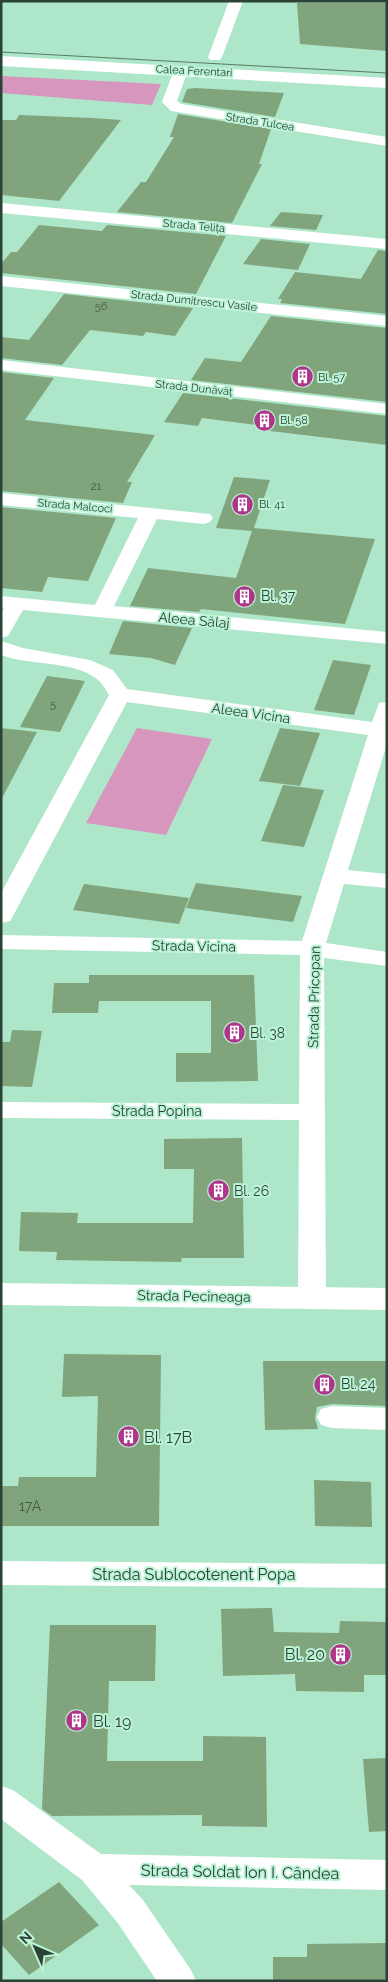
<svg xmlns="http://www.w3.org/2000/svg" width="388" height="1982" viewBox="0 0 388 1982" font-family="Raleway,sans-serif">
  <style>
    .green { fill: #d796be }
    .building { fill: #80a47c }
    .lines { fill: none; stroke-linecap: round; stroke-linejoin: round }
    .street { fill: #fff; fill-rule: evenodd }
    .secondary { fill: #fff; fill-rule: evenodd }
    .tram { stroke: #577a68; stroke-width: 1 }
    .labels { text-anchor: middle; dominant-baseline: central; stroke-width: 4; stroke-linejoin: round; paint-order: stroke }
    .far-street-label { font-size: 11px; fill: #2b4236; stroke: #bbf3d6 }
    .number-label { font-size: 11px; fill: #405a48 }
    .far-poi-label { font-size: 11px; fill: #2b4236; stroke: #bbf3d6; text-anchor: start }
    .poi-label { font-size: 14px; fill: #2b4236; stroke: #bbf3d6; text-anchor: start }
    .street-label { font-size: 14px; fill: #2b4236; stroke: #bbf3d6 }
    .near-number-label { font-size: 14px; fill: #405a48 }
    .near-poi-label { font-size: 16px; fill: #2b4236; stroke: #bbf3d6; text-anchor: start }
    .near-street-label { font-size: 16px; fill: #2b4236; stroke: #bbf3d6 }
  </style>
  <rect width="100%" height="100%" fill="#aee6c9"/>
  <!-- green -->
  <g class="green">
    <polygon points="2,76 161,84 152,105 1,93"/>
    <polygon points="137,728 212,739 166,835 86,823"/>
  </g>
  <!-- building -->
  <g class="building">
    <polygon points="297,3 387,3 387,51 300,44"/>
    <polygon points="195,88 284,93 275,117 182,102 187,89"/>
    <polygon points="178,114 271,129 259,164 262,164 232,223 117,212 141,182 146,182 174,137 170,137"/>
    <polygon points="19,115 93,118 121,120 59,201 1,195 1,120 16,120"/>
    <polygon points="281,212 323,215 316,230 270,226"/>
    <polygon points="39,225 102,231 107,225 226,236 196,294 1,273 1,264 11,252 17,252"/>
    <polygon points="261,239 310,244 298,270 243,264"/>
    <polygon points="378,250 387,251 387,314 280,303 282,299 278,299 295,272 361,279"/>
    <polygon points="64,294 193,308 175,336 146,332 143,336 90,330 62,365 1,358 1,337 29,340"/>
    <polygon points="271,316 387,328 387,402 191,380 205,358 241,362"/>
    <polygon points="1,372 54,378 25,420 155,435 127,482 132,482 123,503 1,491"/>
    <polygon points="183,393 387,416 387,445 262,430 264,426 202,418 198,426 164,422"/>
    <polygon points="234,477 270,480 254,528 375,539 345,624 201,609 199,612 130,606 148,568 236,578 252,531 216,528"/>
    <polygon points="1,507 116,518 88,581 48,577 42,592 1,588"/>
    <polygon points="123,621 192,628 175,665 151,658 109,654"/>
    <polygon points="333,660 371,665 354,715 314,710"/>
    <polygon points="47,676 85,681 60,732 20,727"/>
    <polygon points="1,728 37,732 1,800"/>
    <polygon points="280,728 320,733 300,786 259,781"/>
    <polygon points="283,785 324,790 304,847 261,841"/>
    <polygon points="196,883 302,896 293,922 186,908"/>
    <polygon points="84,884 189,898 179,924 73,910"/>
    <polygon points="89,975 254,975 258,1081 176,1082 176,1053 211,1053 211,1001 99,1001 98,1013 52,1013 54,983 89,983"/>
    <polygon points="12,1030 42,1031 32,1087 1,1086 1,1042 10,1042"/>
    <polygon points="242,1138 244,1258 182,1258 181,1262 56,1260 57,1252 19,1251 21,1212 78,1213 77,1223 193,1223 194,1169 164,1169 164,1139"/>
    <polygon points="64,1354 161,1355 159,1526 1,1526 1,1486 18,1486 19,1477 96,1477 98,1396 62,1397"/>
    <polygon points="263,1361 387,1361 387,1406 332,1404 317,1407 315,1418 318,1429 265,1430"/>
    <polygon points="314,1480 371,1482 372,1527 315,1526"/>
    <polygon points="272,1608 274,1632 339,1633 340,1621 387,1622 387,1675 364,1675 364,1692 296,1691 295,1674 223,1676 221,1609"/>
    <polygon points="50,1625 156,1625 155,1681 109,1681 107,1761 203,1761 203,1736 266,1737 267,1827 202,1826 202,1815 52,1816 42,1809"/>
    <polygon points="387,1758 387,1831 369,1832 363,1759"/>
    <polygon points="59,1882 99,1925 29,1975 1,1944 1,1922"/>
    <polygon points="387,1943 387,1981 273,1981 273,1957 307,1957 307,1944"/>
  </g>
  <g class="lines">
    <!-- street -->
    <g class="street">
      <polygon points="229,1 243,1 222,57 220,60 210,60 208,57"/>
      <polygon points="181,66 186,67 188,70 177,101 181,104 387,137 387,146 171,111 162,102 174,70 176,67"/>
      <polygon points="1,203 387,239 387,249 1,213"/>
      <polygon points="1,276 387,316 387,326 1,286"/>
      <polygon points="1,360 387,404 387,414 1,370"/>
      <polygon points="1,493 210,514 213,518 210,522 203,524 157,519 114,606 387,632 387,644 23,610 8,636 1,638 1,613 4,608 1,608 1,596 95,605 138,518 1,505"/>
      <path d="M1,641L23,648L90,660L113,670L127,689L372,722L379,703L387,702V744L348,870L387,874V888L344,884L326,943L387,952V966L324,958L326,1298L322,1305L312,1308L302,1305L298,1298L299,1120L1,1118V1102L299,1104L300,955L1,949V935L302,941L368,735L127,702L13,916L10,921L1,923V893L109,695C106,690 102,683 97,679C73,660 30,666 1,655Z"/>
      <polygon points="332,1406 387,1408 387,1430 332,1428 321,1425 317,1417 321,1409"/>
      <polygon points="1,1561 387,1564 387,1588 1,1585"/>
      <polygon points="1,1786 13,1790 101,1854 387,1860 387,1890 129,1885 143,1900 191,1970 196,1981 157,1981 117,1922 82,1880 1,1819"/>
    </g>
    <!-- secondary -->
    <g class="secondary">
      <polygon points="1,56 387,78 387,88 1,66"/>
      <polygon points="1,1283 387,1288 387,1310 1,1305"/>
    </g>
    <!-- tram -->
    <polyline class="tram" points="1,52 387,73"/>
  </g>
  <!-- icons -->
  <defs>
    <symbol id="building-disc" viewBox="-11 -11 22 22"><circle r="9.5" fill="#ae3589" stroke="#bbf3d6"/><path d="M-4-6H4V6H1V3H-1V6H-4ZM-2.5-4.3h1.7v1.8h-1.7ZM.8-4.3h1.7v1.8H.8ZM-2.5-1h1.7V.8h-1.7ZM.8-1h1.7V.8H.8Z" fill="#fff"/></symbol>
  </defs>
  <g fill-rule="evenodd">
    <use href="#building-disc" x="290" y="364" width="25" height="25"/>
    <use href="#building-disc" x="252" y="408" width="25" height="25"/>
    <use href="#building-disc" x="230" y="492" width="25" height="25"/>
    <use href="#building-disc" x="232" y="584" width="25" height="25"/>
    <use href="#building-disc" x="222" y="1020" width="25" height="25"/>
    <use href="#building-disc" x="206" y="1178" width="25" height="25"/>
    <use href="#building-disc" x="312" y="1372" width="25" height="25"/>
    <use href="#building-disc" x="116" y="1424" width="25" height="25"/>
    <use href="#building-disc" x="328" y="1642" width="25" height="25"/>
    <use href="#building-disc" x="64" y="1708" width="25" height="25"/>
  </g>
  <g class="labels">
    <!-- far-street labels -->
    <g class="far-street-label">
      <text transform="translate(194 71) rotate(3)">Calea Ferentari</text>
      <text transform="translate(260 122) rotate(9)">Strada Tulcea</text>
      <text transform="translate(194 226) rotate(5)">Strada Telița</text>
      <text transform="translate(194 301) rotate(6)">Strada Dumitrescu Vasile</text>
      <text transform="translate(194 388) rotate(6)">Strada Dunăvăț</text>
      <text transform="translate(75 506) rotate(5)">Strada Malcoci</text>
    </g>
    <!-- number labels -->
    <g class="number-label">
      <text x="101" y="306">56</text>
      <text x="96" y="486">21</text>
      <text x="53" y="704">5</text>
    </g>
    <!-- far-poi labels -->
    <g class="far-poi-label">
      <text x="318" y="377">Bl. 57</text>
      <text x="280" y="420">Bl. 58</text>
      <text x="259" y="504">Bl. 41</text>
    </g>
    <!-- poi labels -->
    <g class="poi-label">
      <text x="261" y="596">Bl. 37</text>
      <text x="250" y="1033">Bl. 38</text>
      <text x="234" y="1191">Bl. 26</text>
      <text x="341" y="1384">Bl. 24</text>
    </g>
    <!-- street labels -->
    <g class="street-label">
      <text transform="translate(194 620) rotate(5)">Aleea Sălaj</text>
      <text transform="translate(251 713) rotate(8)">Aleea Vicina</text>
      <text transform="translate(194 946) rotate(1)">Strada Vicina</text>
      <text transform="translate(314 997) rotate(-89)">Strada Pricopan</text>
      <text x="157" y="1111">Strada Popina</text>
      <text transform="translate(194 1296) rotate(1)">Strada Pecineaga</text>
    </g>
    <!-- near-number labels -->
    <g class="near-number-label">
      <text x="30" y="1506">17A</text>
    </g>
    <!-- near-poi labels -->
    <g class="near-poi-label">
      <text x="144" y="1437">Bl. 17B</text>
      <text x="325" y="1654" text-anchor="end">Bl. 20</text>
      <text x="93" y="1721">Bl. 19</text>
    </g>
    <!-- near-street labels -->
    <g class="near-street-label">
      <text x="194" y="1574">Strada Sublocotenent Popa</text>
      <text transform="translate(240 1872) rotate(1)">Strada Soldat Ion I. Cândea</text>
    </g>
  </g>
  <!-- border -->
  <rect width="388" height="1982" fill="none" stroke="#2b4236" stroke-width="5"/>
  <!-- north arrow -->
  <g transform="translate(35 1947) rotate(315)" stroke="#bbf3d6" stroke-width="4" paint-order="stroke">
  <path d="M0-4L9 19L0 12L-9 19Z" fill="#2b4236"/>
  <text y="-8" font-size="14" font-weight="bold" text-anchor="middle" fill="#2b4236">N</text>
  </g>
</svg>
